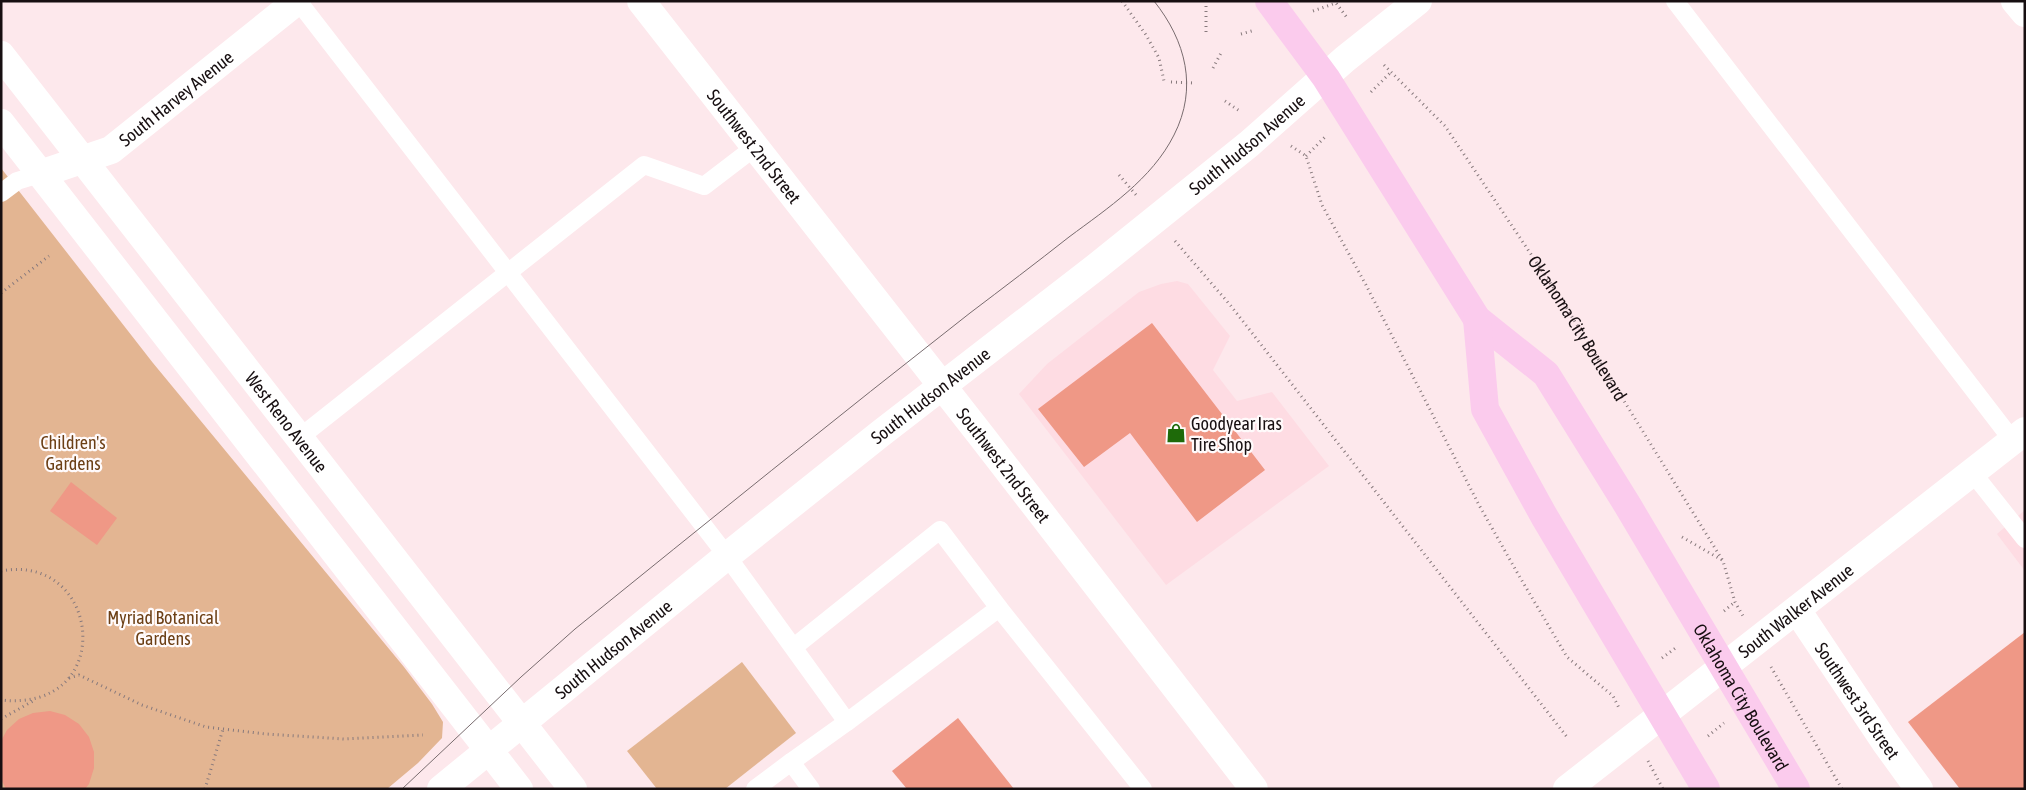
<svg xmlns="http://www.w3.org/2000/svg" width="2026" height="790" viewBox="0 0 2026 790" font-family="'Asap Condensed',sans-serif">
  <style>
    .built { fill: #fedce3 }
    .green { fill: #e3b592 }
    .building { fill: #ef9886 }
    .lines { fill: none; stroke-linecap: round; stroke-linejoin: round }
    .path { stroke: #87797c; stroke-width: 3; stroke-dasharray: 1 4; stroke-linecap: butt }
    .service { stroke: #fff; stroke-width: 18 }
    .tertiary { stroke: #fff; stroke-width: 28 }
    .secondary { stroke: #fff; stroke-width: 28 }
    .primary { stroke: #fbcbed; stroke-width: 28 }
    .tram { stroke: #796c6f; stroke-width: 1 }
    .labels { text-anchor: middle; dominant-baseline: central; stroke-width: 4.5; stroke-linejoin: round; paint-order: stroke }
    .street-label { font-size: 18px; fill: #170f11; stroke: #fffafb }
    .poi-label { font-size: 18px; fill: #170f11; stroke: #fffafb; text-anchor: start }
    .park-label { font-size: 18px; fill: #6c3f15; stroke: #fffafb }
  </style>
  <rect width="100%" height="100%" fill="#fde8ec"/>
  <!-- built -->
  <g class="built">
    <polygon points="1177,281 1188,284 1230,336 1213,370 1237,401 1272,392 1329,466 1166,585 1019,394 1047,364 1139,292 1161,284"/>
    <polygon points="2025,510 2025,571 1997,534"/>
  </g>
  <!-- green -->
  <g class="green">
    <polygon points="1,168 153,363 404,667 432,704 443,722 442,738 418,763 387,789 1,789"/>
    <polygon points="742,662 796,733 725,789 657,789 627,751"/>
  </g>
  <!-- building -->
  <g class="building">
    <polygon points="1152,323 1265,470 1197,522 1130,433 1084,467 1038,409"/>
    <polygon points="71,482 117,518 97,545 50,511"/>
    <polygon points="2025,632 2025,789 1960,789 1908,722"/>
    <polygon points="50,711 65,715 79,724 89,737 94,752 94,768 89,784 85,789 6,789 1,779 1,741 7,730 19,719 33,713"/>
    <polygon points="958,718 1014,789 907,789 892,771"/>
  </g>
  <g class="lines">
    <!-- path -->
    <g class="path">
      <polyline points="1122,1 1146,35 1159,58 1164,81"/>
      <polyline points="1313,11 1336,3 1348,19"/>
      <polyline points="1206,32 1206,1"/>
      <polyline points="1241,34 1255,30"/>
      <path id="s1" d="M1384,65L1445,126L1561,299L1723,561L1735,602L1743,616"/>
      <polyline points="1213,68 1221,53"/>
      <polyline points="1171,82 1194,83"/>
      <polyline points="1371,92 1390,73"/>
      <polyline points="1225,101 1241,112"/>
      <polyline points="1291,146 1306,156 1322,205 1366,285 1479,505 1518,574 1567,657 1613,696 1620,710"/>
      <polyline points="1306,156 1327,135"/>
      <polyline points="1119,175 1137,196"/>
      <polyline points="1175,241 1231,306 1567,737"/>
      <polyline points="1,293 49,256"/>
      <polyline points="1682,537 1722,560"/>
      <path d="M1,571C102,552 118,713 1,700"/>
      <polyline points="1724,611 1735,602"/>
      <polyline points="1662,658 1677,647"/>
      <polyline points="1771,667 1842,789"/>
      <polyline points="69,678 79,675 142,705 206,727 266,734 344,739 423,735"/>
      <polyline points="1,719 33,701"/>
      <polyline points="1708,736 1724,723"/>
      <polyline points="1648,761 1663,789"/>
      <polyline points="205,789 223,729"/>
    </g>
    <!-- service -->
    <g class="service">
      <polyline points="298,1 727,556 847,722 791,762 811,789"/>
      <polyline points="1675,1 2013,441"/>
      <polyline points="1,193 17,181 40,174"/>
      <polyline points="299,438 644,165 704,186 755,147"/>
      <polyline points="1972,472 2025,539"/>
      <polyline points="794,647 940,530 999,608 1143,789"/>
      <polyline points="847,722 999,608"/>
      <polyline points="755,789 791,762"/>
    </g>
    <!-- tertiary -->
    <g class="tertiary">
      <path id="s2" d="M641,1L983,438L1254,789"/>
      <path id="s3" d="M40,174L111,150L297,1"/>
      <path id="s4" d="M1797,610L1885,742L1919,789"/>
    </g>
    <!-- secondary -->
    <g class="secondary">
      <polyline points="2015,1 2025,13"/>
      <path id="s5" d="M1,55L573,789"/>
      <polyline points="1,123 519,789"/>
      <path id="s6" d="M441,789L727,556L880,434L1096,267L1249,144L1345,59L1418,1"/>
      <path id="s7" d="M1567,789L2025,431"/>
    </g>
    <!-- primary -->
    <g class="primary">
      <path id="s8" d="M1269,1L1326,78L1477,319L1546,374L1628,506L1796,789"/>
      <polyline points="1477,319 1485,409 1544,516 1706,789"/>
    </g>
    <!-- tram -->
    <path class="tram" d="M402,789L521,677L575,629C706,523 837,417 970,313C1003,288 1036,263 1069,237C1108,208 1152,179 1174,135C1198,88 1186,41 1154,1"/>
  </g>
  <!-- icons -->
  <defs>
    <symbol id="shop-bare" viewBox="-9 -9 18 18"><path d="M-5-2.5h2.3a2.7 3.5 0 0 1 5.4 0H5L5.5 6h-11ZM-1.5-2.5h3a1.5 2.3 0 0 0-3 0Z" fill="#1e6a09" stroke="#fffafb" stroke-width="2.5" paint-order="stroke"/></symbol>
  </defs>
  <g fill-rule="evenodd">
    <use href="#shop-bare" x="1162" y="419" width="28" height="28"/>
  </g>
  <g class="labels">
    <!-- street labels -->
    <g class="street-label">
      <text stroke="none"><textPath href="#s3" startOffset="158">South Harvey Avenue</textPath></text>
      <text stroke="none"><textPath href="#s6" startOffset="1032">South Hudson Avenue</textPath></text>
      <text stroke="none"><textPath href="#s2" startOffset="184">Southwest 2nd Street</textPath></text>
      <text stroke="none"><textPath href="#s1" startOffset="328">Oklahoma City Boulevard</textPath></text>
      <text stroke="none"><textPath href="#s6" startOffset="628">South Hudson Avenue</textPath></text>
      <text stroke="none"><textPath href="#s5" startOffset="465">West Reno Avenue</textPath></text>
      <text stroke="none"><textPath href="#s2" startOffset="589">Southwest 2nd Street</textPath></text>
      <text stroke="none"><textPath href="#s7" startOffset="290">South Walker Avenue</textPath></text>
      <text stroke="none"><textPath href="#s6" startOffset="222">South Hudson Avenue</textPath></text>
      <text stroke="none"><textPath href="#s8" startOffset="846">Oklahoma City Boulevard</textPath></text>
      <text stroke="none"><textPath href="#s4" startOffset="109">Southwest 3rd Street</textPath></text>
    </g>
    <!-- poi labels -->
    <g class="poi-label">
      <text x="1191" y="423">Goodyear Iras<tspan x="1191" dy="21">Tire Shop</tspan></text>
    </g>
    <!-- park labels -->
    <g class="park-label">
      <text x="73" y="442">Children's<tspan x="73" dy="21">Gardens</tspan></text>
      <text x="163" y="617">Myriad Botanical<tspan x="163" dy="21">Gardens</tspan></text>
    </g>
  </g>
  <!-- border -->
  <rect width="2026" height="790" fill="none" stroke="#170f11" stroke-width="5"/>
</svg>
